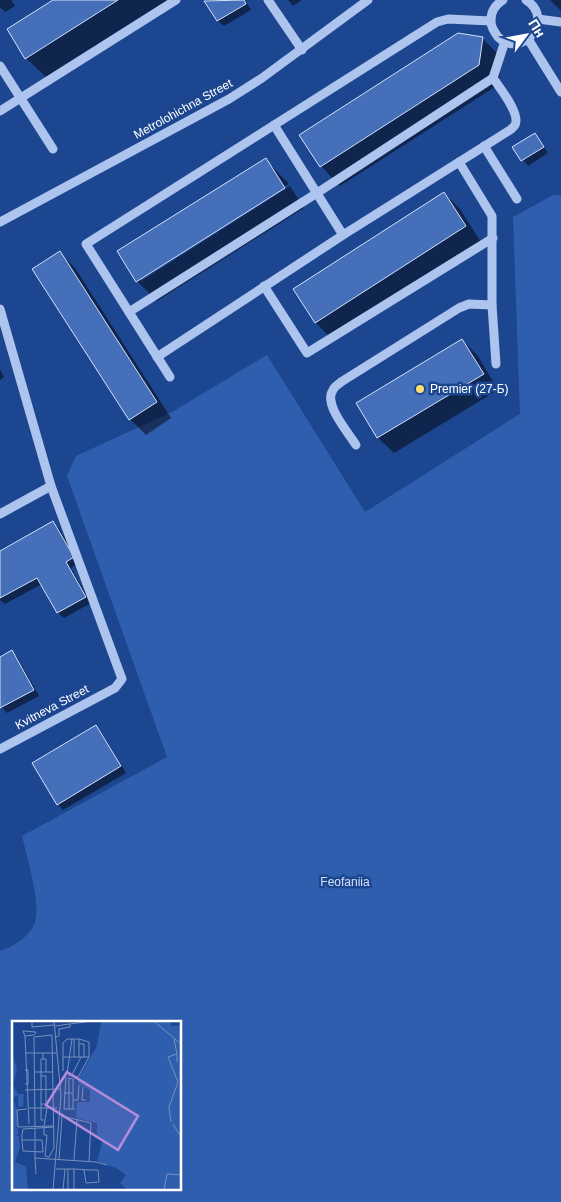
<svg xmlns="http://www.w3.org/2000/svg" width="561" height="1202" viewBox="0 0 561 1202" font-family="Helvetica,sans-serif">
  <style>
    .green { fill: #305eae; fill-rule: evenodd }
    .shadow { fill: #0007 }
    .building { fill: #456fb8; stroke: #d3e1fa }
    .lines { fill: none; stroke-linecap: round; stroke-linejoin: round }
    .minor { stroke: #adc5ee; stroke-width: 9 }
    .poi-dot { fill: #fddf6b; stroke: #1d4690; stroke-width: 2 }
    .labels { text-anchor: middle; dominant-baseline: central; stroke-width: 5; stroke-linejoin: round; paint-order: stroke }
    .street-label { font-size: 12px; fill: #fff; stroke: #1d4690 }
    .poi-label { font-size: 12px; fill: #fff; stroke: #1d4690; text-anchor: start }
    .park-label { font-size: 12px; fill: #d3e1fa; stroke: #1d4690 }
    .inset-road { fill: none; stroke: #7790bc; stroke-width: 1 }
    .view { fill: #b68bdc; fill-opacity: 0.15; stroke: #b68bdc; stroke-width: 2.5 }
    .inset-edge { fill: none; stroke: #fff; stroke-width: 2.5 }
  </style>
  <rect width="100%" height="100%" fill="#1d4690"/>
  <!-- green -->
  <path class="green" d="M553,195H561V1202H0V951C13,947 31,936 35,922C41,903 27,857 22,836L167,757L67,476L76,456L172,412L267,355L365,512L520,414L513,217ZM14,1022H180V1188H14Z"/>
  <!-- shadow -->
  <g class="shadow">
    <polygon points="0,0 11,0 15,6 5,12 0,7"/>
    <polygon points="55,0 168,0 46,77 26,58"/>
    <polygon points="208,0 245,0 251,10 224,26 218,21 206,1"/>
    <polygon points="288,0 302,0 293,6"/>
    <polygon points="550,0 561,0 561,11"/>
    <polygon points="483,39 502,58 498,85 340,186 321,166"/>
    <polygon points="534,134 548,153 528,166 514,148"/>
    <polygon points="265,159 289,184 141,278 141,281 290,186 304,208 157,301 137,281 119,252"/>
    <polygon points="444,193 460,209 481,242 331,338 316,323"/>
    <polygon points="60,253 75,268 171,418 146,435 130,419"/>
    <polygon points="462,340 478,356 498,390 394,453 378,438 358,404"/>
    <polygon points="0,369 4,377 0,380"/>
    <polygon points="53,523 59,528 79,563 71,568 91,603 64,618 58,613 42,584 5,604 0,600 0,553"/>
    <polygon points="12,652 17,657 39,696 7,713 0,705 0,658"/>
    <polygon points="96,726 101,732 126,773 63,810 58,804"/>
  </g>
  <!-- building -->
  <g class="building">
    <polygon points="53,0 118,0 25,59 7,29"/>
    <polygon points="244,0 246,4 217,21 204,1"/>
    <polygon points="458,33 483,37 479,65 320,167 299,135"/>
    <polygon points="535,133 544,147 521,161 512,147"/>
    <polygon points="266,158 285,188 136,282 117,251"/>
    <polygon points="444,192 466,226 315,323 293,289"/>
    <polygon points="60,251 157,402 129,420 32,269"/>
    <polygon points="462,339 484,374 377,438 356,403"/>
    <polygon points="53,521 74,557 66,562 86,597 57,613 37,578 0,598 0,551"/>
    <polygon points="12,650 34,690 0,708 0,657"/>
    <polygon points="96,725 121,766 57,805 32,763"/>
  </g>
  <g class="lines">
    <!-- minor -->
    <g class="minor">
      <polyline points="268,0 302,50"/>
      <path d="M503,0C495,5 490,13 491,23C492,29 495,33 498,37C522,60 556,19 526,0"/>
      <polyline points="538,19 561,22"/>
      <polyline points="528,39 561,92"/>
      <polyline points="0,66 53,149"/>
      <polyline points="0,111 176,0"/>
      <path d="M274,125L343,235L510,130C512,128 514,127 515,125C521,114 499,87 493,78"/>
      <polyline points="484,146 517,199"/>
      <polyline points="459,162 492,216 492,305 496,364"/>
      <polyline points="0,222 229,99 262,78 368,0"/>
      <polyline points="264,286 307,353 493,238"/>
      <polyline points="0,309 51,486 122,679 115,688 0,749"/>
      <polyline points="129,312 317,193 493,78 505,41"/>
      <polyline points="157,357 343,235"/>
      <polyline points="170,377 86,244 437,22 448,19 491,21"/>
      <path d="M356,445C348,432 323,404 333,390C334,387 339,384 341,382L459,308L469,304L492,305"/>
      <polyline points="0,514 51,486"/>
    </g>
  </g>
  <!-- markers -->
  <circle class="poi-dot" cx="420" cy="389" r="5"/>
  <g class="labels">
    <!-- street labels -->
    <g class="street-label">
      <text transform="translate(183 109) rotate(-29)">Metrolohichna Street</text>
      <text transform="translate(52 707) rotate(-28)">Kvitneva Street</text>
    </g>
    <!-- poi labels -->
    <g class="poi-label">
      <text x="430" y="389">Premier (27-Б)</text>
    </g>
    <!-- park labels -->
    <g class="park-label">
      <text x="345" y="882">Feofaniia</text>
    </g>
  </g>
  <!-- overview -->
  <g transform="translate(12 1021)">
    <rect width="169" height="169" fill="#1d4690"/>
    <path d="M159,0V5H169V169H116L108,162L114,154L106,148L85,140L91,118L85,114V102L64,97L65,81H78V69L66,62V58L85,25L89,1ZM0,32L5,48L1,64L6,73H12L11,86H6V74L1,77L5,89V106L3,107H6V113L3,114L7,115L8,126L3,141L14,146L16,169H0Z" fill="#305eae"/>
    <path class="inset-road" d="M20,0V6L42,4M142,0L169,23M43,5L80,0M13,15L11,10L24,11L22,14L13,15L17,103M44,16L47,15V8L58,6V3M67,18L77,21V36M162,18L165,33M67,23H72V36M13,32H45M31,32V38H29V99H32M51,36V22L55,18H67V36H51V50M62,36V18M31,38H34V51M13,49H16V63H13M22,51H40M55,53L60,18M56,54L66,56L77,36H67M60,54L69,36M29,55H34V83H29M54,56L52,88H63M57,58V88M71,66L70,79H74M13,69L48,68M52,72H61V58L56,57M61,72V88M61,79H66L67,64M17,87H45M15,88L5,89L6,106L41,105M159,101L157,86L166,61L156,36L165,33V41M161,103L169,116M23,105L22,16L40,14M32,105L35,87M23,107V137M32,107V114H35L33,135L37,136L42,127L40,14M10,119H30L31,131L11,130L10,119V114L11,108L42,106M47,139L50,95L79,102L77,140M62,139L65,99M44,148H62L78,149H86L87,161L74,162L72,149M62,148V169M24,153L23,137L84,141L95,144M41,169L49,74L42,0M51,169L53,148M56,169V148M152,169L155,153L169,154"/>
    <path class="view" d="M55,51L126,95L106,129L34,84Z"/>
    <rect width="169" height="169" class="inset-edge"/>
  </g>
  <!-- north arrow -->
  <g transform="translate(526 35) rotate(58)" stroke="#1d4690" stroke-width="4" paint-order="stroke">
  <path d="M0-4L9 19L0 12L-9 19Z" fill="#ffffff"/>
  <text y="-8" font-size="14" font-weight="bold" text-anchor="middle" fill="#ffffff">Пн</text>
  </g>
</svg>
